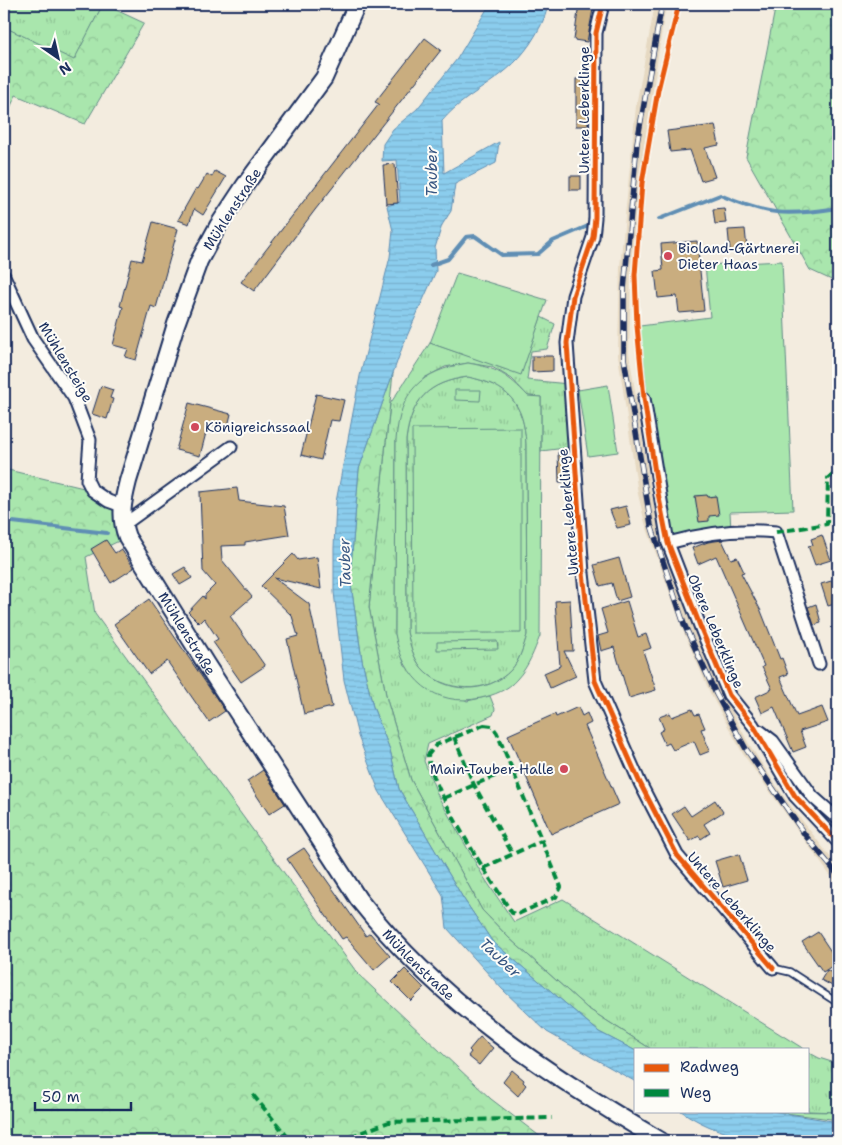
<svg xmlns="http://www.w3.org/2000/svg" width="842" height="1145" viewBox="0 0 842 1145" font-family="'Shantell Sans',sans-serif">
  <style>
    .built { fill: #e6d9c2 }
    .grass { fill: url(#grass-tufts); stroke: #628a86 }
    .forest { fill: url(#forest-crowns); stroke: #628a86 }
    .garden { fill: #a9e6ad; stroke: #628a86; fill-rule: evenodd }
    .water { fill: url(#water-rules); stroke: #5e8eb4 }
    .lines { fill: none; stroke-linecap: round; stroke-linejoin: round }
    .stream { stroke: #5e8eb4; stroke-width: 4 }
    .building { fill: #c9ad7f; stroke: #1b2f5e }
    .service-casing { stroke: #1b2f5e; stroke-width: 9 }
    .minor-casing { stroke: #1b2f5e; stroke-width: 15 }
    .secondary-casing { stroke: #1b2f5e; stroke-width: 20 }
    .service { stroke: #fdfcf7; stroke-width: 5.5 }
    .minor { stroke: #fdfcf7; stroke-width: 11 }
    .secondary { stroke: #fdfcf7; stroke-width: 16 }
    .rail-casing { stroke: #1b2f5e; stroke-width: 5.5 }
    .rail { stroke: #fdfcf7; stroke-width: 4; stroke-dasharray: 11; stroke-linecap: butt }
    .quiet { stroke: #00873e; stroke-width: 4; stroke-dasharray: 8 4; stroke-linecap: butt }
    .cycleway-casing { stroke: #fdfcf7; stroke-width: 8 }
    .cycleway { stroke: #e8590c; stroke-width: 5 }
    .poi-dot { fill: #d1495b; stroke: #fdfcf7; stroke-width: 2 }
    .labels { text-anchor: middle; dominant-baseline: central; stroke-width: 4; stroke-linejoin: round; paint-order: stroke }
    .street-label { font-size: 14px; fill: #1b2f5e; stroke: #fdfcf7 }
    .poi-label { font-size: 14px; fill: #1b2f5e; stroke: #fdfcf7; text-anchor: start }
    .water-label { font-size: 15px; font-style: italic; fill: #375682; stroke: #fdfcf7 }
  </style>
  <defs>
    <pattern id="grass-tufts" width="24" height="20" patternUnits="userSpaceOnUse" patternTransform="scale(1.25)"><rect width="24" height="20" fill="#a9e6ad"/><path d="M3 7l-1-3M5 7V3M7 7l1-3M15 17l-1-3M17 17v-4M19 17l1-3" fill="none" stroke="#91c697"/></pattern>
    <pattern id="forest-crowns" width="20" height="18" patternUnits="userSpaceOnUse" patternTransform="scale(1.25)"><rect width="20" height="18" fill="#a9e6ad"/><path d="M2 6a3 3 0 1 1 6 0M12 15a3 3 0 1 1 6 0" fill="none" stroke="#91c697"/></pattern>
    <pattern id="water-rules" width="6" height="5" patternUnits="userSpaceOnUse" patternTransform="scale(1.25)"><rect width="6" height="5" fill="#8bcded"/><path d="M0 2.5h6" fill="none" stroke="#77b0ce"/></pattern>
  </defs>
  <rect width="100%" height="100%" fill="#f3ecdf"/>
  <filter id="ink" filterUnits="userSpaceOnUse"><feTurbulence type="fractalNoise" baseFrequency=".02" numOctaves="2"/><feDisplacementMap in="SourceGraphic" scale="10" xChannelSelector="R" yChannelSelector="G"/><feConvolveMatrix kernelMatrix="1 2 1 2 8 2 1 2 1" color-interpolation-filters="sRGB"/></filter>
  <g filter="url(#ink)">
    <!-- built -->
    <polygon class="built" points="655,4 666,4 638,187 631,269 629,353 651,492 663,544 693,626 721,690 749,744 784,797 838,867 838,883 829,874 743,754 711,695 685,635 645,523 638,494 618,355 620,267 636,106"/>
    <!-- grass -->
    <g class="grass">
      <polygon points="4,4 103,4 74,61 4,27"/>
      <polygon points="541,317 555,324 547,349 531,351 527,380 569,384 574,447 541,451 541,397 528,396 512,379 492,367 468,363 445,367 424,378 396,440 395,634 405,666 467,701 490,696 495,709 493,715 428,744 424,761 439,798 483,876 514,922 563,899 804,1049 651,1049 587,1008 509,938 482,910 411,780 387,700 369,607 390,404 430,343 521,374"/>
      <path d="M468,377C508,385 524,403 526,444L527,635C523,648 520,660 511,670C488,695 443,693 421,667C413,657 410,645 407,632L406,440C411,400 428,382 468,377Z"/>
      <polygon points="808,1052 819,1058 838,1064 838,1112 808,1111"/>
    </g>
    <!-- forest -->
    <g class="forest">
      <polygon points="103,4 144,23 85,124 16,95 4,121 4,27 74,60"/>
      <polygon points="776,4 838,4 838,283 810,270 746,157"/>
      <polygon points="393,373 369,607 387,700 411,780 482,910 509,938 587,1008 651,1049 636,1049 636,1051 599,1032 492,941 463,898 399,789 390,750 373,707 362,660 350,578 359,469"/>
      <polygon points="4,469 92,490 122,506 127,537 86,557 95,614 358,974 491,1099 546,1141 4,1141"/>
      <polygon points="771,1111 838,1112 838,1120"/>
    </g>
    <!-- garden -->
    <g class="garden">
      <polygon points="782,261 793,510 730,512 731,531 668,543 658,493 640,326 710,317 705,265"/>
      <polygon points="457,273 547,300 521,375 430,343"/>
      <path d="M468,363C497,368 508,375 528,396L541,397L540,636C534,651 529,666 517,679C508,690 494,695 481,698C434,708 403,678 395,634L396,440C400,391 420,371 468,363ZM468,377C508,385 524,403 526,444L527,635C523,648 520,660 511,670C488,695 443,694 421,667C413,657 410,645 407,632L406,440C411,400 428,382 468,377Z"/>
      <polygon points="608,385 618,452 588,456 578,390"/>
      <polygon points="455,390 481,390 480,401 455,400"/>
      <polygon points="521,428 521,633 413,633 412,429"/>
      <polygon points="497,641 498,649 437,650 437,642"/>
    </g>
    <!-- water -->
    <g class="water">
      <path d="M490,4H548C546,16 541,26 535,36C509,81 471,87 442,121L444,173L499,142L496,163L455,184L451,211L442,225L435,248L436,271L403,345L359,469L350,578L362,660L373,707L390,750L399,789L463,898L492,941L599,1032L636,1051V1082L547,1032L502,989L447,928L443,895L379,791L358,736L344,680L334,592V548L336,502L360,376L390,257L393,231L387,206L400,202L397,160L382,161L383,144L393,129L417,109L457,59Z"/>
      <path d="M681,1111H771L838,1122V1141C779,1141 731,1145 681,1111Z"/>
    </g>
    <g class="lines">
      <!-- stream -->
      <g class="stream">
        <path d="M659,219L720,195C769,216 787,216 838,208"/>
        <polyline points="431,265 448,259 466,237 475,236 502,255 538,254 553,241 588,226"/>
        <polyline points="4,521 107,533"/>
      </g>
    </g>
    <!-- building -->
    <g class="building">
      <polygon points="579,4 594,4 587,42 574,40"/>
      <polygon points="425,38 441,50 315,210 254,291 241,282 379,104 375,102"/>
      <rect x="576" y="79" width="12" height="47"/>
      <polygon points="715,125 719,145 705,148 715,177 701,181 690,150 670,152 667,131"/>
      <polygon points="395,164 398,203 386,204 383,165"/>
      <polygon points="215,171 226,177 203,215 194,209 189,224 178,220 196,188 198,189 207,174 212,177"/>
      <rect x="570" y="176" width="11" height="14"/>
      <polygon points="724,208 726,223 715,224 713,209"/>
      <polygon points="153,222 178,229 156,308 151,306 136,360 125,357 128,349 113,345 123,307 120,306 132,259 142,261"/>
      <polygon points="745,229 747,249 730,251 728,230"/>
      <polygon points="697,241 704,311 679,313 677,296 658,298 655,271 663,270 661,244"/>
      <polygon points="532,356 553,356 553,371 532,372"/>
      <polygon points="101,386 113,390 110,398 113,399 107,419 92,414"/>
      <polygon points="316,394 344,400 339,421 330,420 321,460 301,455"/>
      <polygon points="189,403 231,414 227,430 208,425 200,456 176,450"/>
      <polygon points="558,452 567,452 569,482 559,482"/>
      <polygon points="237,488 239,501 284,506 289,535 245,542 245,545 221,546 222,560 252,597 230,616 265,666 241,682 213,642 218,639 204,618 199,623 188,612 203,596 205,599 205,595 215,585 203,571 200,492"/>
      <polygon points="707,495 708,497 716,496 719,515 709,516 709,521 699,522 695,496"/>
      <polygon points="626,506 631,525 617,528 610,510"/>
      <polygon points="822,535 831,560 815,565 808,546 813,545 811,539"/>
      <polygon points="106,540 115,553 121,549 134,568 111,583 91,549"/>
      <polygon points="722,540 731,559 737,557 744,572 741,573 761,611 780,659 782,658 788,674 780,677 797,716 822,707 828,722 800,731 806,747 793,752 774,707 762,713 755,697 772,689 762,667 764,666 716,556 698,564 692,548 708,542"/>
      <polygon points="293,554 298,560 317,557 321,589 274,578 309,604 332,707 304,714 287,639 298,636 292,616 261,586"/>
      <polygon points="619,558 630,597 617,601 612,583 600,586 594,565"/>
      <polygon points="185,567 192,578 180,585 173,574"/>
      <polygon points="838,579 838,603 828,606 821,584"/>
      <polygon points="149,599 225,711 209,722 167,661 149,674 114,624"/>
      <polygon points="570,600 573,651 564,651 576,676 550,688 544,673 560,666 555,601"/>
      <polygon points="627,601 638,637 646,634 651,648 643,651 656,690 629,698 614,647 601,651 598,636 608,633 601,609"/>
      <polygon points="816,604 821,623 814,625 808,607"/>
      <polygon points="578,707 582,716 587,713 591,723 585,726 619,804 551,834 508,735 555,714 556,717"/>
      <polygon points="692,709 695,715 699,714 705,728 701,729 710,751 700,755 694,741 673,750 669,743 665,745 659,732 664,729 659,717 670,713 672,717"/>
      <polygon points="263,770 285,804 269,814 247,781"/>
      <polygon points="715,800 723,812 704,824 710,833 701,839 699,836 690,841 672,814 684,806 691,816"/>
      <polygon points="304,848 366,936 370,933 390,956 374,970 346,937 342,939 287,859"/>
      <polygon points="739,854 747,880 723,887 715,861"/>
      <polygon points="818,932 838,962 823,972 802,942"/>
      <polygon points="405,969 424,988 411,1001 392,982"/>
      <polygon points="827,970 838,977 838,989 821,980"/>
      <polygon points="480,1037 493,1048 479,1065 468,1056 471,1052 469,1050"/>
      <polygon points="512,1070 524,1080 523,1082 526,1085 518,1096 503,1082"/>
    </g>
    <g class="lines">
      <defs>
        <polyline id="service" points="773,968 790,972 838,1003"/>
        <g id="minor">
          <polyline points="603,4 596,33 595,218 593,237 573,296 567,343 583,573 595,681 640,783 677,855 773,968"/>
          <polyline points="4,276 33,339 74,398 90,440 87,480 92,490 108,501 122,506"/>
          <polyline points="644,398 668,543 702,631 729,695 753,725 795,796 838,842"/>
          <polyline points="122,526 231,447"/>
          <path d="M668,543C703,533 739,528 776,532L819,664"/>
          <polyline points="760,731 773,741 813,797 838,819"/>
        </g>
        <g id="secondary">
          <path id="s1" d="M357,4L324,78L245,185L218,226L199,261L176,324L128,481C123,501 119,516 127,537L206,664L359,900C443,1006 546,1073 661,1141"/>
        </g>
      </defs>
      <!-- service casing -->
      <use href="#service" class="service-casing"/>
      <!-- minor casing -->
      <use href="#minor" class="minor-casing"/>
      <!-- secondary casing -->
      <use href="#secondary" class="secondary-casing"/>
      <!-- service -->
      <use href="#service" class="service"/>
      <!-- minor -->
      <use href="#minor" class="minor"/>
      <!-- secondary -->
      <use href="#secondary" class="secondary"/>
      <defs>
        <polyline id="rail" points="662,4 637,143 624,290 624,358 651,525 684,624 716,694 746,749 805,835 838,875"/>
      </defs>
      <!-- rail casing -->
      <use href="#rail" class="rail-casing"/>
      <!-- rail -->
      <use href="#rail" class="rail"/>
      <!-- quiet -->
      <g class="quiet">
        <polyline points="776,532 827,524 828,478 838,472"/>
        <path d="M484,725L492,726L497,733L561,887L556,897L518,914L512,913C492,882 430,788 428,755L436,745Z"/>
        <polyline points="454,737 474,785 512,853"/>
        <polyline points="444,798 511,769"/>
        <polyline points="483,868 541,841"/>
        <polyline points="253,1095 291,1141"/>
        <polyline points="339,1141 389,1122 552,1118"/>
      </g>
      <defs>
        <g id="cycleway">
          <polyline points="603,4 596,33 595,218 593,237 573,296 567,343 583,573 595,681 640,783 677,855 773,968"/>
          <polyline points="679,4 658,90 642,183 635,275 637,326 644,398 658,493 668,543 702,631 729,695 753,725 795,796 838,842"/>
        </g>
      </defs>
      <!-- cycleway casing -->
      <use href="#cycleway" class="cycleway-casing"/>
      <!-- cycleway -->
      <use href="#cycleway" class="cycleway"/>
    </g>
  </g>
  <!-- markers -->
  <g class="poi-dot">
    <circle cx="668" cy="256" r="5"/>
    <circle cx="195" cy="427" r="5"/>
    <circle cx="564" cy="769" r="5"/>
  </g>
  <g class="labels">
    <!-- street labels -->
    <g class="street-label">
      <text transform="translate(584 110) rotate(-90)">Untere Leberklinge</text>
      <text transform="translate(232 209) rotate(-57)">Mühlenstraße</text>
      <text transform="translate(66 362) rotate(59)">Mühlensteige</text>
      <text transform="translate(568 512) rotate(-95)">Untere Leberklinge</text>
      <text transform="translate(716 631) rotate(67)">Obere Leberklinge</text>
      <text stroke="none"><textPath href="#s1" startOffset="705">Mühlenstraße</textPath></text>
      <text transform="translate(732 902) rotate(49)">Untere Leberklinge</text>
      <text stroke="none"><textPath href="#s1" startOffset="1110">Mühlenstraße</textPath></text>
    </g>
    <!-- poi labels -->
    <g class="poi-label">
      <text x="678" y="248">Bioland-Gärtnerei<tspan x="678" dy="16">Dieter Haas</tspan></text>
      <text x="205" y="427">Königreichssaal</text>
      <text x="554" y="769" text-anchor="end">Main-Tauber-Halle</text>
    </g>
    <!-- water labels -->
    <g class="water-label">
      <text transform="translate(432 172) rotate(-90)">Tauber</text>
      <text transform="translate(345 563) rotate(-92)">Tauber</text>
      <text transform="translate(500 958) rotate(43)">Tauber</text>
    </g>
  </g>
  <!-- margin -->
  <rect width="842" height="1145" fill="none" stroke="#fdfcf7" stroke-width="20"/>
  <rect x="10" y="10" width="822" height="1125" fill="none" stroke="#1b2f5e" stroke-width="2" filter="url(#ink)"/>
  <!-- legend -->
  <rect x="634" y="1048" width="175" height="65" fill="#fdfcf7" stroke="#a3aaba"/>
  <rect x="644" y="1064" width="25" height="8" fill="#e8590c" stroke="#a3aaba"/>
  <text x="680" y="1072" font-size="15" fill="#1b2f5e">Radweg</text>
  <rect x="644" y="1089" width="25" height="8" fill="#00873e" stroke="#a3aaba"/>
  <text x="680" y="1098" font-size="15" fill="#1b2f5e">Weg</text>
  <!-- north arrow -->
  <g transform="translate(58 58) rotate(146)" stroke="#fdfcf7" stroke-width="4" paint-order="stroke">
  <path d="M0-4L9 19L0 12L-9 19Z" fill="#1b2f5e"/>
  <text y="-8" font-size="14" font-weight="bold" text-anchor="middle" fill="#1b2f5e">N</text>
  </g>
  <!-- scale -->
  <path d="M35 1102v8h96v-8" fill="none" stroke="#1b2f5e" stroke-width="2.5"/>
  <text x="42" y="1102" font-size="15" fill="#1b2f5e" stroke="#fdfcf7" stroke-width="4" paint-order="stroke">50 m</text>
</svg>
